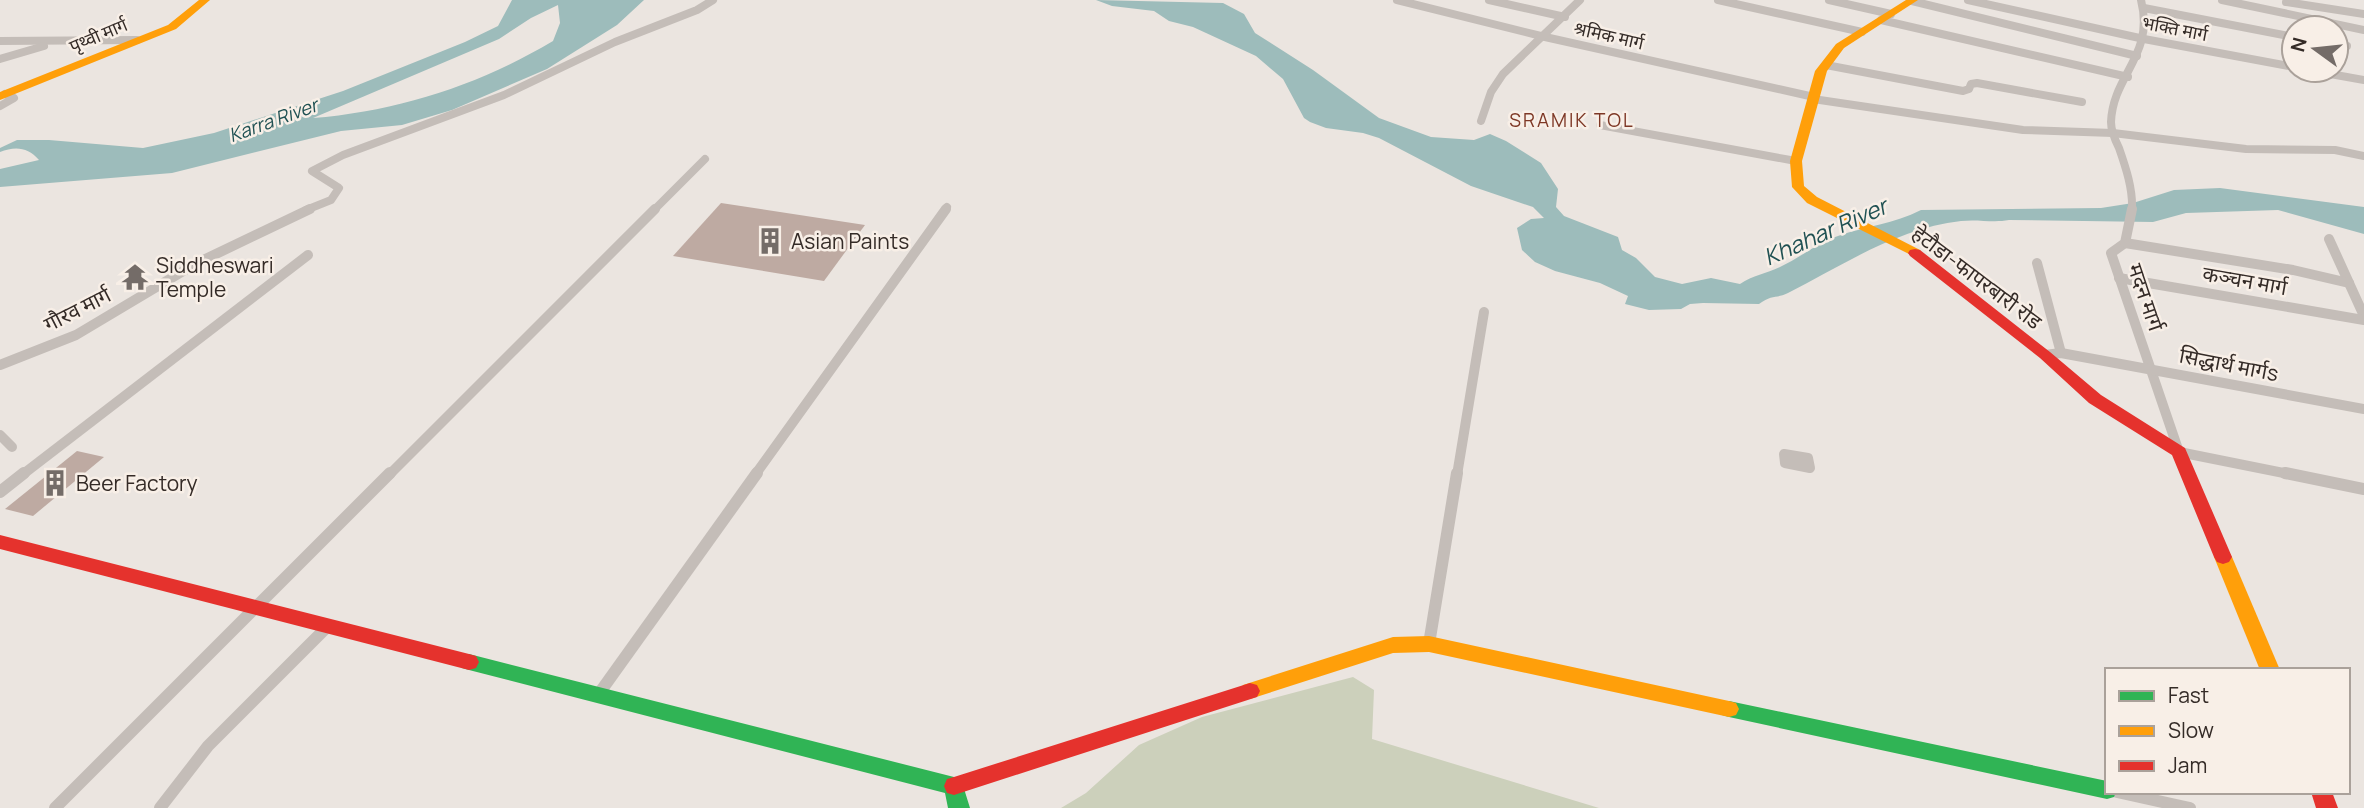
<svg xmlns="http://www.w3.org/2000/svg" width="2364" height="808" viewBox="0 0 2364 808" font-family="Manrope,'Noto Sans Devanagari',sans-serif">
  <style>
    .green { fill: #ccd0bb }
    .water { fill: #9dbcbb; fill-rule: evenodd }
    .building { fill: #beaaa2 }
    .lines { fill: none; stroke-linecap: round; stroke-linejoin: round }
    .street-far2 { stroke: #c4bdb8; stroke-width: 8 }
    .street-far1 { stroke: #c4bdb8; stroke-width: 10 }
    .street { stroke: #c4bdb8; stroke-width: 12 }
    .fast { fill: #30b455; fill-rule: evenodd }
    .slow { fill: #ff9f0a; fill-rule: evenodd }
    .jam { fill: #e5322d; fill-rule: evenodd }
    .labels { text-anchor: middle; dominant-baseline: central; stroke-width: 5; stroke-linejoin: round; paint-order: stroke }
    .far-street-label { font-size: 18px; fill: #342b27; stroke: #f8efe7 }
    .far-water-label { font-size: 19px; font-style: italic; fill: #205153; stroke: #f8efe7 }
    .far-neighbourhood-label { font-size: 19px; letter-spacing: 2px; fill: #7e3826; stroke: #f8efe7 }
    .poi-label { font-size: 21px; fill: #342b27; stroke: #f8efe7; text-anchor: start }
    .street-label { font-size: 21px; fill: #342b27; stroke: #f8efe7 }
    .water-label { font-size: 23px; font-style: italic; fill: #205153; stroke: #f8efe7 }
  </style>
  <rect width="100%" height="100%" fill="#ebe5e0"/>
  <!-- green -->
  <polygon class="green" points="1353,677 1374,690 1372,739 1599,808 1061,808 1086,793 1139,745 1202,717"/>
  <!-- water -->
  <g class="water">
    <path d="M512,0H644L617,25L547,69L452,110L402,125L341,131L172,173L0,187V169L39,160C28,147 15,146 0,152V148L17,140H49L143,148L214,133L343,91L465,42L498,26ZM558,5L560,23L553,41C479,85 398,111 313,118L499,39L531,18Z"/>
    <path d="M1096,0L1223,3L1244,14L1255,33L1313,70L1379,118L1431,137L1474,140L1490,134L1506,141L1541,163L1558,189L1556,207L1564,216L1618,237L1622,250L1636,258L1655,277L1682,284L1711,278L1740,284C1753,275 1766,274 1780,267C1799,258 1818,243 1838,236C1866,226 1894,224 1921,210L2101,208L2133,203L2174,190L2220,188L2364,207V234L2278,210L2186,213L2153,222L2009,220C1993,223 1978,219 1961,221C1898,228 1843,265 1788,293C1776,299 1772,294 1759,304L1703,303L1690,304L1681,309L1649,310L1625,304L1628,296L1600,283L1555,271L1535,262L1522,250L1517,228L1531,219L1544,218L1533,207L1471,186L1379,138L1363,133L1326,128L1310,122L1304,118L1283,79L1256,56L1193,27L1169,21L1154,11L1112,6Z"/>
  </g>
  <!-- building -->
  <g class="building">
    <polygon points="721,203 865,225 824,281 673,256"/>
    <polygon points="77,451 104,457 33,516 5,509"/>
  </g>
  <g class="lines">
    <!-- street-far2 -->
    <g class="street-far2">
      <polyline points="1397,0 1545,37 1814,97"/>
      <polyline points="1489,0 1565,17"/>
      <polyline points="1718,0 1862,32"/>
      <polyline points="1829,0 1891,14"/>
      <polyline points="1968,0 2144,39 2294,67"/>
      <polyline points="2222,0 2364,30"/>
      <polyline points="1912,1 2137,56"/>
      <polyline points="2286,2 2364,14"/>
      <polyline points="2144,8 2294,37"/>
      <polyline points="1881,20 2128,77"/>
      <polyline points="0,41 137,40"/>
      <polyline points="2336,44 2347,46"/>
      <polyline points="0,59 44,46"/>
      <polyline points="1826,65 1963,91 1969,89 1971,84 1977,83 2082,102"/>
      <polyline points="2308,70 2364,80"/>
      <polyline points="1813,99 2023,130 2113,133 2246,149 2335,150 2364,156"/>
      <polyline points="0,106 14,98 5,94"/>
      <polyline points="1481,121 1491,92 1503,74 1580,0"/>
      <polyline points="1600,125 1796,161"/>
      <polyline points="306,210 331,200 339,188 312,171 343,155 504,95 615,42 697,10 713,0"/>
      <polyline points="654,210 705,159"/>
      <polyline points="945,210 947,207"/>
      <path d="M2132,210C2133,189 2126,168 2119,148C2115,140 2111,131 2111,122C2113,74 2155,56 2141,0"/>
    </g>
    <!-- street-far1 -->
    <g class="street-far1">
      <polyline points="2132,209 2125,243 2111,253 2179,452 2294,475"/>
      <polyline points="2329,239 2364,316"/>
      <polyline points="2125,243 2293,270 2349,283"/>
      <polyline points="2037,263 2061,353"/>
      <polyline points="2119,278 2364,320"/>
      <polyline points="2045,355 2061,353 2364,409"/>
      <polyline points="0,365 76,335 195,264 310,209"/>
      <polyline points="0,435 12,447"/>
      <polygon points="1784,454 1808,458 1810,468 1785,463"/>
      <polyline points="22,475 308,255"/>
      <polyline points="389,475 655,209"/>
      <polyline points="755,475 946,209"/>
      <polyline points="1457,475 1484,312"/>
    </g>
    <!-- street -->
    <g class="street">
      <polyline points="2285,473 2364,489"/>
      <polyline points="0,492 24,473"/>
      <polyline points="1429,644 1457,473"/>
      <polyline points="598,695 757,473"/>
      <polyline points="2117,792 2190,808"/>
      <polyline points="55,808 390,473"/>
      <polyline points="160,808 208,746 328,626"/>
    </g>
    <!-- fast -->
    <g class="fast">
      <polygon points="469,654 954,777 961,779 970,808 948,808 945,793 469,670 462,668 459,662 462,656"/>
      <polygon points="1729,701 2107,781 2107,792 2116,792 2114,797 2107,799 1729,717 1722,715 1719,709 1722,703"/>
    </g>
    <!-- slow -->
    <g class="slow">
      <polygon points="199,0 210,0 176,29 0,100 0,92 168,25"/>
      <polygon points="1906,0 1918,0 1844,48 1827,71 1802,161 1804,186 1817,197 1920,250 1922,253 1920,256 1915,257 1807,203 1792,187 1790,161 1815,71 1836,44"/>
      <polygon points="2223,550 2229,552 2232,557 2280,670 2260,670 2214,557 2217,552"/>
      <polygon points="1429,636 1729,701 1736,703 1739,709 1736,715 1729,717 1429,652 1393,653 1250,699 1243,697 1240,691 1243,685 1393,637"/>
    </g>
    <!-- jam -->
    <g class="jam">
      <polygon points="1915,249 1920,250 2050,352 2101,395 2185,448 2232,557 2229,562 2223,564 2217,562 2214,557 2172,455 2089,403 2040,358 1910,256 1908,253 1910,250"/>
      <polygon points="0,535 469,654 476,656 479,662 476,668 469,670 0,549"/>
      <polygon points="1250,683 1257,685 1260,691 1257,697 954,795 947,793 944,786 947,779 954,777"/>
      <polygon points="2311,792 2332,792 2338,808 2316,808"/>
    </g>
  </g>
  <!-- icons -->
  <defs>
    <symbol id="building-bare" viewBox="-9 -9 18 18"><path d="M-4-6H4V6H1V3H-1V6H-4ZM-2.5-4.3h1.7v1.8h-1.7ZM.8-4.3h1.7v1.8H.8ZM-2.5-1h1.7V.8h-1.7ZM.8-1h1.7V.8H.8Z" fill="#746c68" stroke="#f8efe7" stroke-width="2.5" paint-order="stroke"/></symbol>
    <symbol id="temple-bare" viewBox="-9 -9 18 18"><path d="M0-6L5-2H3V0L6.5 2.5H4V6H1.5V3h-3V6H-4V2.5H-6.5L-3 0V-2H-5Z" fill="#746c68" stroke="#f8efe7" stroke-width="2.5" paint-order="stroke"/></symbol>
  </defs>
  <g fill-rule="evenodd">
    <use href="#building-bare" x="751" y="222" width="38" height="38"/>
    <use href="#temple-bare" x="116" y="258" width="38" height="38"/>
    <use href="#building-bare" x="36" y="464" width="38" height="38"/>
  </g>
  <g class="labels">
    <!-- far-street labels -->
    <g class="far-street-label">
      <text transform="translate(2175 28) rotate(11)">भक्ति मार्ग</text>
      <text transform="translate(98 35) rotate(-23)">पृथ्वी मार्ग</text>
      <text transform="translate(1609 35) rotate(13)">श्रमिक मार्ग</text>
    </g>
    <!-- far-water labels -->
    <g class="far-water-label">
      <text transform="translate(273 120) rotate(-20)">Karra River</text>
    </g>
    <!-- far-neighbourhood labels -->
    <g class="far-neighbourhood-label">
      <text x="1572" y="120">SRAMIK TOL</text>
    </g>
    <!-- poi labels -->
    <g class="poi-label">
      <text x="791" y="241">Asian Paints</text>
      <text x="156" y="265">Siddheswari<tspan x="156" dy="24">Temple</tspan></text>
      <text x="76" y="483">Beer Factory</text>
    </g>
    <!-- street labels -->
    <g class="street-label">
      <text transform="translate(1977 277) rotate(37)">हेटौडा-फापरबारी रोड</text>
      <text transform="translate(2245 280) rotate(10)">कञ्चन मार्ग</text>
      <text transform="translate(2146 297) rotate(71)">मदन मार्ग</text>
      <text transform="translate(77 309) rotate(-27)">गौरव मार्ग</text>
      <text transform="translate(2229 364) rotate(11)">सिद्धार्थ मार्गs</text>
    </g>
    <!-- water labels -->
    <g class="water-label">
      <text transform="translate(1825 231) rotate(-24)">Khahar River</text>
    </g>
  </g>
  <!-- legend -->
  <rect x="2105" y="668" width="245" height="126" fill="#f8efe7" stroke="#aaa19a" stroke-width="2"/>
  <rect x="2119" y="691" width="35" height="10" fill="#30b455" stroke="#aaa19a" stroke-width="2"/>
  <text x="2168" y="703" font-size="21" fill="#342b27">Fast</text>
  <rect x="2119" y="726" width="35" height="10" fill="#ff9f0a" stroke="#aaa19a" stroke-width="2"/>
  <text x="2168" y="738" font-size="21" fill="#342b27">Slow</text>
  <rect x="2119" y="761" width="35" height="10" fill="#e5322d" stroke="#aaa19a" stroke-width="2"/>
  <text x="2168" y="773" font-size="21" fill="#342b27">Jam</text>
  <!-- north arrow -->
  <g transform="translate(2315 49) rotate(285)"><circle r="33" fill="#f8efe7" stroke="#aaa19a" stroke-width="2"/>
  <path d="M0-5L12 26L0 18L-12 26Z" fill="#746c68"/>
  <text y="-10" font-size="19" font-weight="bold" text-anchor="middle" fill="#342b27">N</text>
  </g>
</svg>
